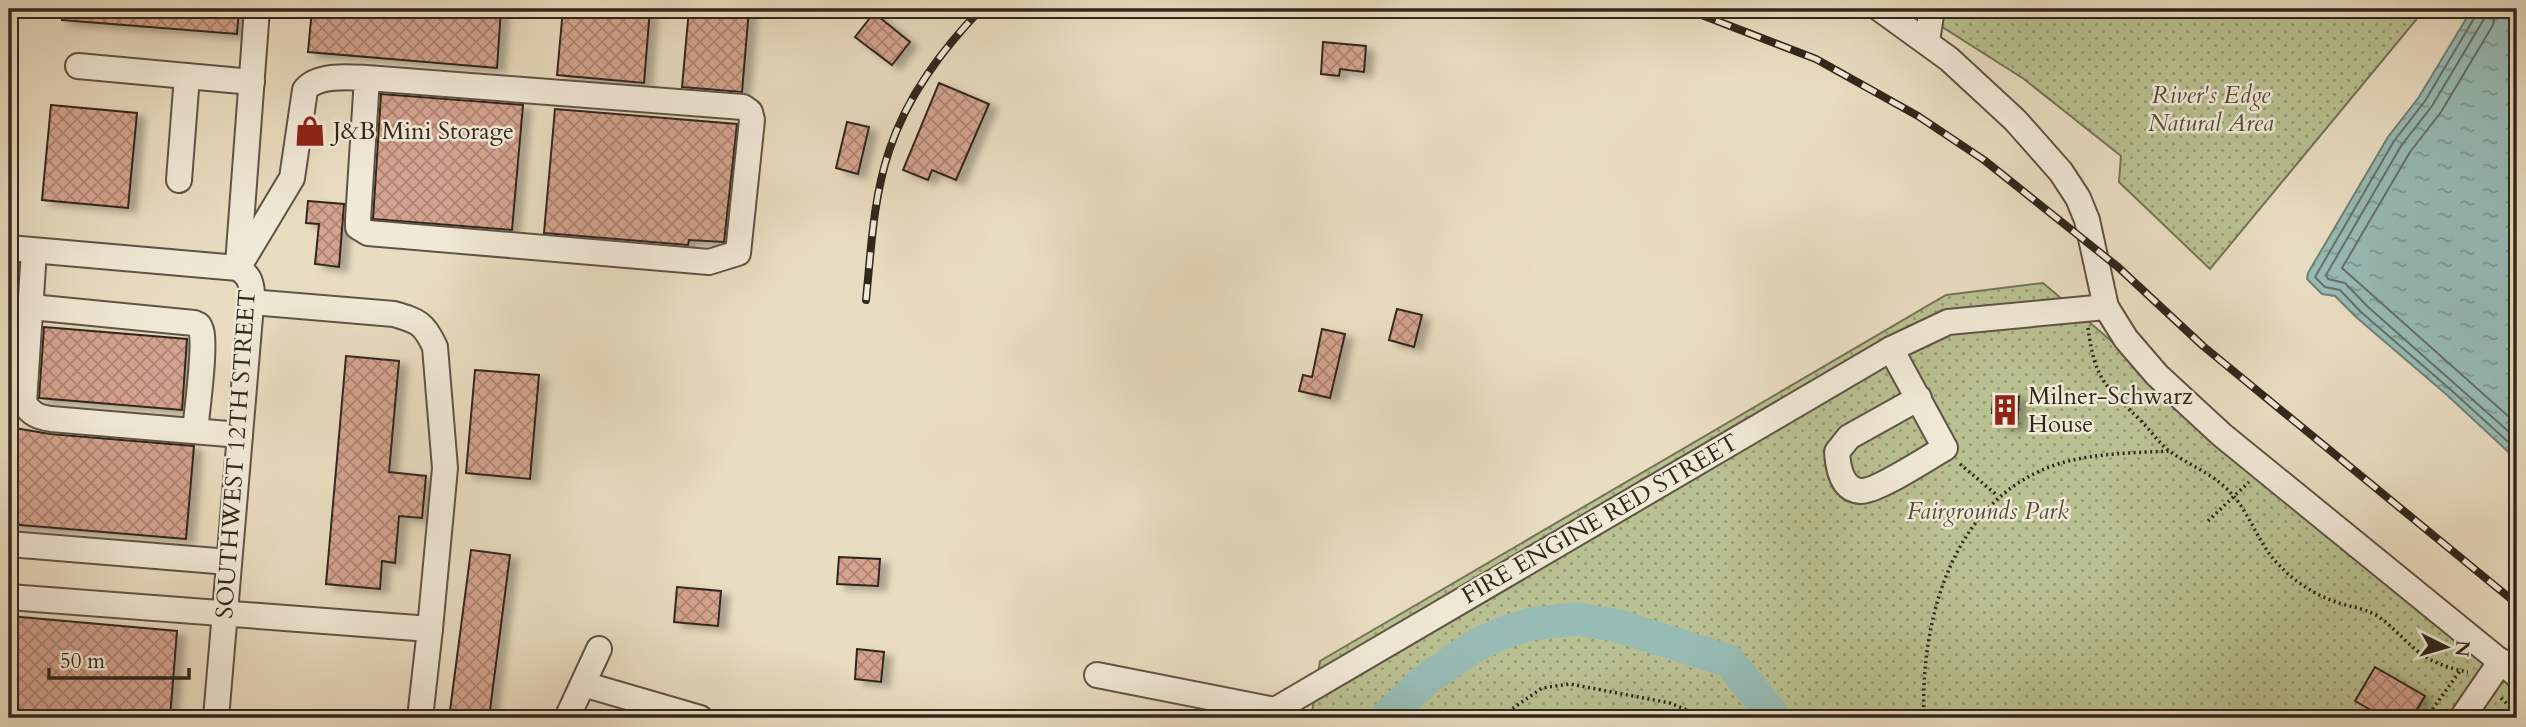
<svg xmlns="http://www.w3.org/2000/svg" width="2526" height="727" viewBox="0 0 2526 727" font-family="Cardo,serif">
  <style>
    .park { fill: url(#park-dots); stroke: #757456; stroke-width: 2 }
    .water { fill: url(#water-ripples); stroke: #6e8077; stroke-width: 2 }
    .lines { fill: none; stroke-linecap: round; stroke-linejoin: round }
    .shore { stroke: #647168; stroke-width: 2 }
    .river { stroke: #97bbb5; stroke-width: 33 }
    .building { fill: url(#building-cross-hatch); stroke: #31271b; stroke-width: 2; filter: url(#shadow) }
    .minor-casing { stroke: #5f5444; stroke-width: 28 }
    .path { stroke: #31271b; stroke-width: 3.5; stroke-dasharray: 2 3.5; stroke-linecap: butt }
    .minor { stroke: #f1e9d7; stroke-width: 24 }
    .rail-casing { stroke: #31271b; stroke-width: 8 }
    .rail { stroke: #f1e9d7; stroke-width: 5; stroke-dasharray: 16; stroke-linecap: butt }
    .labels { text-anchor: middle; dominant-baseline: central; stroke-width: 5; stroke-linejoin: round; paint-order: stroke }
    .park-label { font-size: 24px; font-style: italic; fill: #534d38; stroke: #f1e9d7 }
    .poi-label { font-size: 24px; fill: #31271b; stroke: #f1e9d7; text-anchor: start }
    .street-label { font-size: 24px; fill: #31271b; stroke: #f1e9d7 }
  </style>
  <defs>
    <pattern id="park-dots" width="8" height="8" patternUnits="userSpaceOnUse" patternTransform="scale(1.75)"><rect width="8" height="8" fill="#b9c091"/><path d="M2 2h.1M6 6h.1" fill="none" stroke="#979c76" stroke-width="1.8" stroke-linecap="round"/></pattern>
    <pattern id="water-ripples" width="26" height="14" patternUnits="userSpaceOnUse" patternTransform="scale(1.75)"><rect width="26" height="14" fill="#97bbb5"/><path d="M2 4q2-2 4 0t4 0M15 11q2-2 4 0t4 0" fill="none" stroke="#7c9892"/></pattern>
    <pattern id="building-cross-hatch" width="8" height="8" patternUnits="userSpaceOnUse" patternTransform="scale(1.75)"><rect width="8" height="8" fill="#d4a28e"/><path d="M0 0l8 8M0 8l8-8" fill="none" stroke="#ad8473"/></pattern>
    <filter id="shadow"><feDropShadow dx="8" dy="4.5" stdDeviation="3.5" flood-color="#0004"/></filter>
  </defs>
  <rect width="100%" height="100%" fill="#e9ddc1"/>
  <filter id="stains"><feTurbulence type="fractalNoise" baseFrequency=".00286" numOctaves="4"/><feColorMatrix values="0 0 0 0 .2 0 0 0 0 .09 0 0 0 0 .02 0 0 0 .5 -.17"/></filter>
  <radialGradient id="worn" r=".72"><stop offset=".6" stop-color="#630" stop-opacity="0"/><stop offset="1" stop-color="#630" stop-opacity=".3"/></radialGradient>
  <!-- park -->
  <g class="park">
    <polygon points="1914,9 2425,9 2210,269 2119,182 2121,156 2024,79"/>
    <polygon points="2043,283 2517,685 2517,718 1311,718 1320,661 1946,295"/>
  </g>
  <!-- water -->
  <polygon class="water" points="2472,9 2517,9 2517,460 2447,395 2356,317 2335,296 2322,294 2307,279 2308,273 2388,137 2419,97"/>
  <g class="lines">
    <!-- shore -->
    <g class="shore">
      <polyline points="2477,9 2476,15 2425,101 2394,141 2315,277 2325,287 2340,290 2361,312 2451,390 2517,450"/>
      <polyline points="2486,9 2484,19 2432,106 2401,146 2326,275 2328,279 2345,283 2367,306 2517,439"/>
      <polyline points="2496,9 2493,25 2441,112 2410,152 2342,268 2517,424"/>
    </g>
    <!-- river -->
    <polyline class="river" points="1385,718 1424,681 1473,647 1502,633 1531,624 1575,619 1619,626 1729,661 1775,718"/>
  </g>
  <!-- building -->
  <g class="building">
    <polygon points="62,9 239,9 237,34 62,20"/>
    <polygon points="312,9 501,9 497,68 308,52"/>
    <polygon points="563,9 650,9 644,83 557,75"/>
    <polygon points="689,9 749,9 742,92 682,87"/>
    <polygon points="874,13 910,42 892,65 855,37"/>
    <polygon points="1323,42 1366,46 1364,72 1340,69 1339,76 1321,74"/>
    <polygon points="939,83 989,104 956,180 932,170 928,180 903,170"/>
    <polygon points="381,94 523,105 512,230 373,219"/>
    <polygon points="51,105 137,113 128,208 42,200"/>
    <polygon points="555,109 737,124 724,242 689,240 688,245 544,233"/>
    <polygon points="847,122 869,127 858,174 836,168"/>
    <polygon points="308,201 344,204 339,267 315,264 319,224 306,223"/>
    <polygon points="1397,309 1422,315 1414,347 1389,340"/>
    <polygon points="9,324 14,324 10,395 9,395"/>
    <polygon points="44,327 187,339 182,410 39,398"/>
    <polygon points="1322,329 1345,334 1330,398 1299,391 1303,375 1312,377"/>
    <polygon points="346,356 399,361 389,472 426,476 422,518 399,516 395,563 382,561 380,589 326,584"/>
    <polygon points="475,370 539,375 530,479 466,473"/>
    <polygon points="1996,393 2016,393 2016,397 2019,397 2017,426 1998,426 1998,413 1992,413 1993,397 1996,397"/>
    <polygon points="9,427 50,434 194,446 186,539 9,524"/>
    <polygon points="471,550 510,555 489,718 449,718"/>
    <polygon points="839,557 880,559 878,586 837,584"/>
    <polygon points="677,587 721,591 718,626 674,622"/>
    <polygon points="9,616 177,631 170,718 9,718"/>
    <polygon points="857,649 884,652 881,682 855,679"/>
    <polygon points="2375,667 2425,696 2412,718 2385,718 2355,701"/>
  </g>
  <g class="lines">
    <defs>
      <g id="minor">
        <polyline points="1880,9 1949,59 2015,120 2061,172 2078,198 2087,220 2106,307 2126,339 2157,375 2222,435 2517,675"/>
        <polyline points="1927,41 1932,9"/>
        <polyline points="78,66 252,82"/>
        <polyline points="179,180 187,76"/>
        <path d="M9,248L238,268C248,275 251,280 252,293L216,718"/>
        <path d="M34,251L24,403C31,414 38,417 51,419L240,435"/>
        <polyline points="238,264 257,9"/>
        <path d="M238,268L292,178L305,90C317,74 349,77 367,78L743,107L750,112L752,120L738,253L709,262L368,233L358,227V220L367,78"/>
        <path d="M251,302L394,314C418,321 424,323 435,347L445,468L430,629"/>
        <path d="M31,307L194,323C199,325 199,324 201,330C206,345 197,411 195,431"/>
        <path d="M1891,349L1945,448C1929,457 1876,492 1861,491C1841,490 1838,467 1837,452L1849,437L1919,398"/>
        <polyline points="9,544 229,562"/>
        <polyline points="9,597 430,629 420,718"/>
        <polyline points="1097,675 1275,710 1891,349 1948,322 2106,307"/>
        <polyline points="583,684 700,718"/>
        <polyline points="567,718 599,649"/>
        <polyline points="2462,718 2501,661"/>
      </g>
    </defs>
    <!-- minor casing -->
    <use href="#minor" class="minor-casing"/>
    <!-- path -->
    <g class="path">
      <path d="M2088,328C2095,382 2107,387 2142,422C2152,432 2160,445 2172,453C2190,465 2210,473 2226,488C2250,510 2257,544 2280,566C2296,583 2317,596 2339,603C2351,607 2362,608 2374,614C2393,625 2405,643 2423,655C2436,664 2452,669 2468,672"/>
      <polyline points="1960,464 1998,496"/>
      <polyline points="2208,521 2249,482"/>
      <polyline points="2501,698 2517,713"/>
      <polyline points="1499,718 1542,688 1570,684 1670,703 1707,718"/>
      <path d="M1924,718C1920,619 1953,498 2058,464C2093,453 2133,453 2169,451"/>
      <polyline points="2426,718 2460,671"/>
    </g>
    <!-- minor -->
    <use href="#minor" class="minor"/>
    <defs>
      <g id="rail">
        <polyline points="1686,9 1816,59 1918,116 1984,160 2118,267 2203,346 2517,604"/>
        <path d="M866,300C871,251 873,199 889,151C907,96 942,50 981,9"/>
      </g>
    </defs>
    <!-- rail casing -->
    <use href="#rail" class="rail-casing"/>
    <!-- rail -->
    <use href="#rail" class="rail"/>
  </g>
  <!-- icons -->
  <defs>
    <symbol id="shop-bare" viewBox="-9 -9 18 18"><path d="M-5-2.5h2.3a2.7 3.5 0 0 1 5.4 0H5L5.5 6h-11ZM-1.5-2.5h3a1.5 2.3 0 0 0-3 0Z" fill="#8f2418" stroke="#f1e9d7" stroke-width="2.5" paint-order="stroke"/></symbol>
    <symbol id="building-bare" viewBox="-9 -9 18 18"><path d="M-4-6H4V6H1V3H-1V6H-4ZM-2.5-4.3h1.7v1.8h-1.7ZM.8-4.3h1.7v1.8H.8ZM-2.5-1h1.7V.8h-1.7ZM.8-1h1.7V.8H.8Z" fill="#8f2418" stroke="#f1e9d7" stroke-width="2.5" paint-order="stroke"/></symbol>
  </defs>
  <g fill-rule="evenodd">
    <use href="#shop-bare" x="288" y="109" width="44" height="44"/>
    <use href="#building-bare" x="1983" y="388" width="44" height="44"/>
  </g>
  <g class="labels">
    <!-- park labels -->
    <g class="park-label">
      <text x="2211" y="95">River's Edge<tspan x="2211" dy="28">Natural Area</tspan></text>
      <text x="1988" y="511">Fairgrounds Park</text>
    </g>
    <!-- poi labels -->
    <g class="poi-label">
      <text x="333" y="131">J&amp;B Mini Storage</text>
      <text x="2028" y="396">Milner-Schwarz<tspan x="2028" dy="28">House</tspan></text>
    </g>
    <!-- street labels -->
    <g class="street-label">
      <text transform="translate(236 454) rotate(-86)">SOUTHWEST 12TH STREET</text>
      <text transform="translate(1600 519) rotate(-30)">FIRE ENGINE RED STREET</text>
    </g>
  </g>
  <!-- margin -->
  <rect width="2526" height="727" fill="none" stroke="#e9ddc1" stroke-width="35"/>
  <rect x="10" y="10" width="2505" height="706" fill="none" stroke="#31271b" stroke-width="3.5"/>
  <rect x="18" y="18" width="2491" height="692" fill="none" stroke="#31271b" stroke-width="2"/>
  <!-- north arrow -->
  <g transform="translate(2446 647) rotate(95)" stroke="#f1e9d7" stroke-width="5" paint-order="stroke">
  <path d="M0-5L12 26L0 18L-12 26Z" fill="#31271b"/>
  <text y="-10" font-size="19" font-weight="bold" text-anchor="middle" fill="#31271b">N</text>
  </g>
  <!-- scale -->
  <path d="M49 668v10h140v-10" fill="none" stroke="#31271b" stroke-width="3.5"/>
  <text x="60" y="668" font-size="21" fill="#31271b" stroke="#f1e9d7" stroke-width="5" paint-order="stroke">50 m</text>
  <rect width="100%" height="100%" filter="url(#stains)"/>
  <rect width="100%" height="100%" fill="url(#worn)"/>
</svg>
